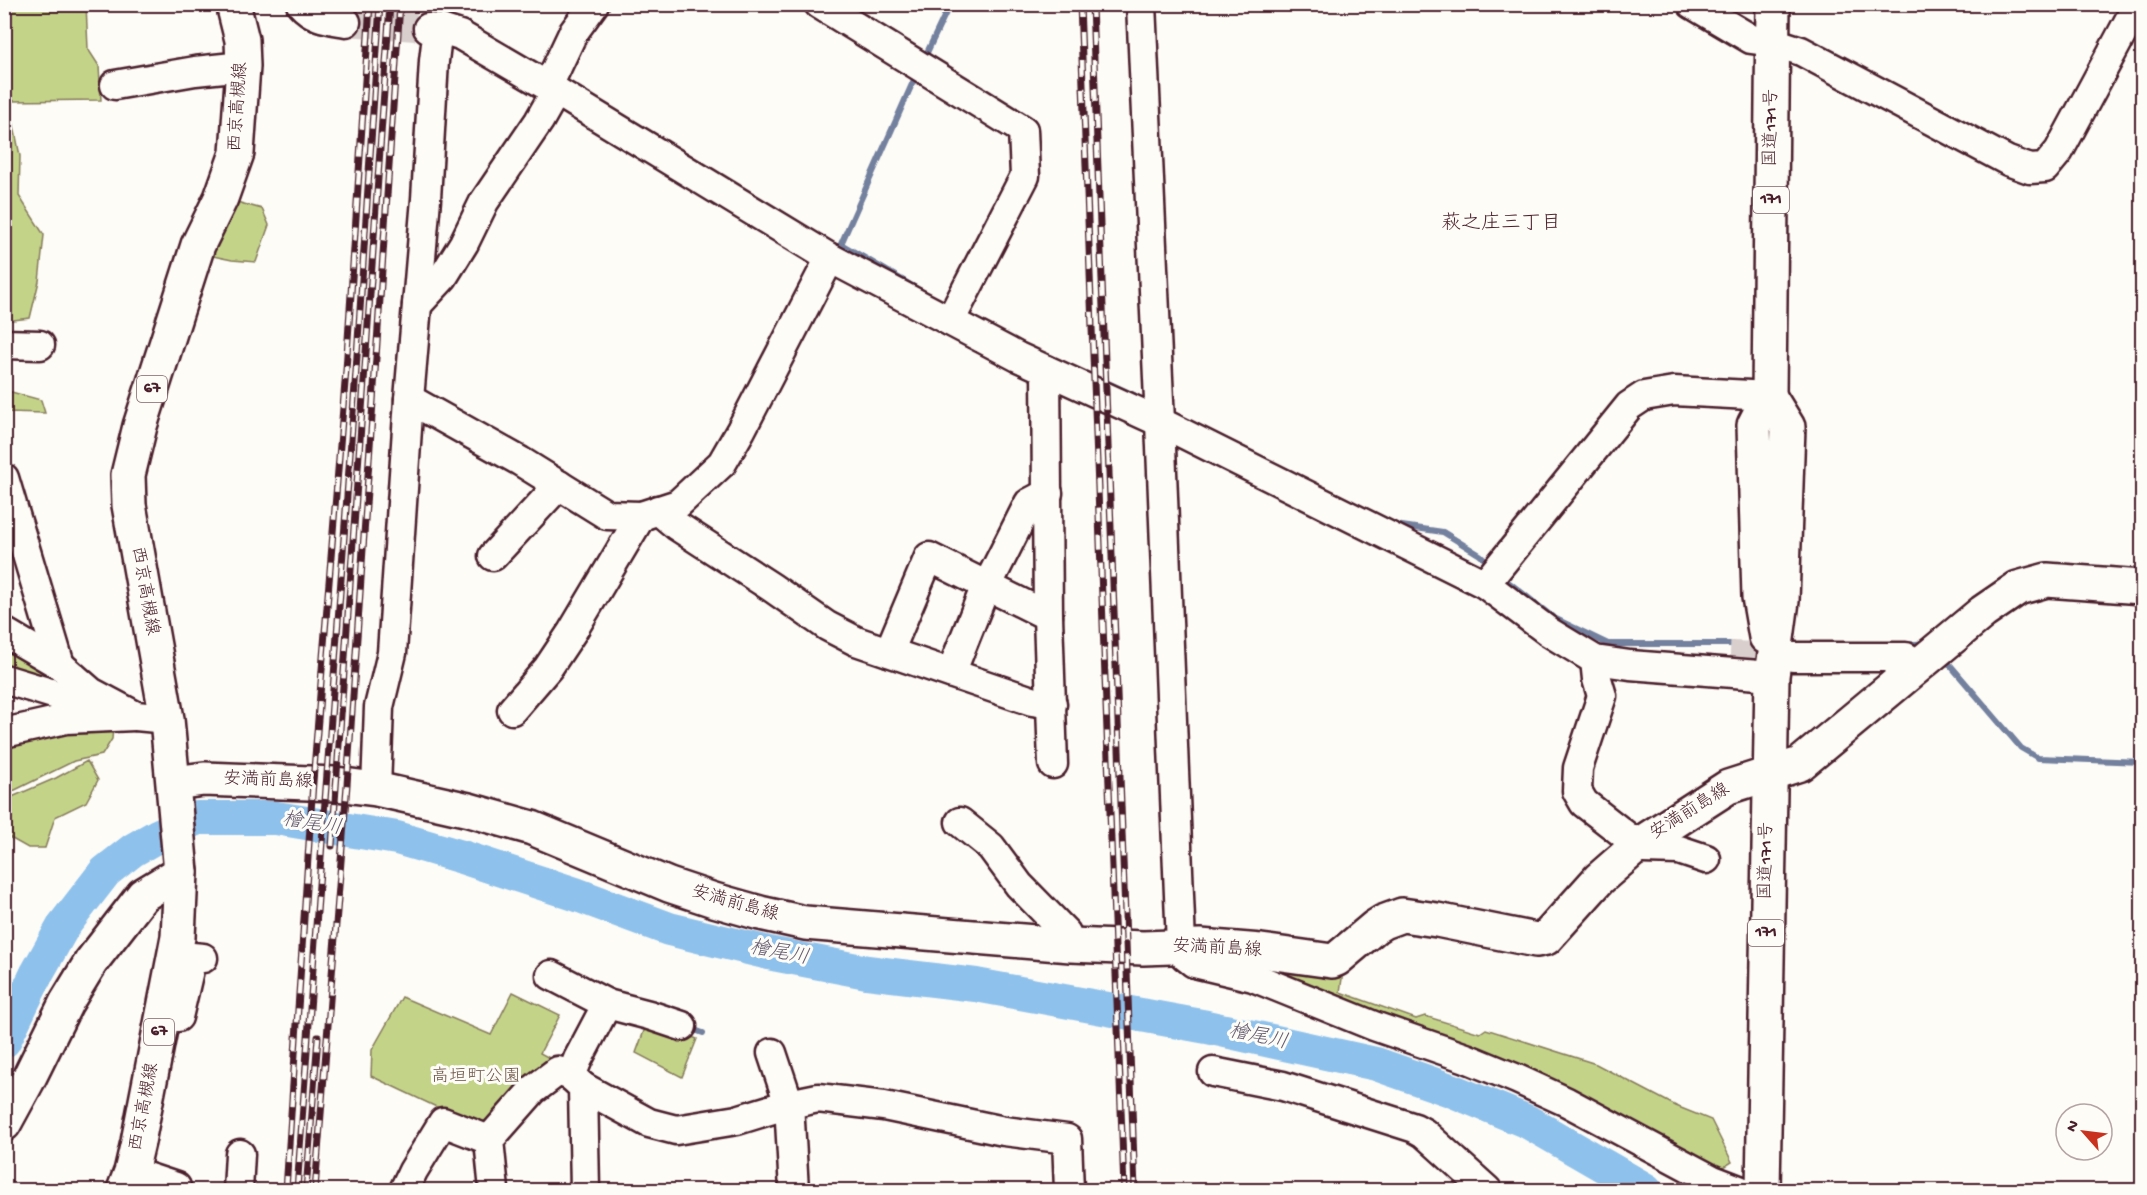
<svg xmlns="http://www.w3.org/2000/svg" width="2147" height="1195" viewBox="0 0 2147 1195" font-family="'Gochi Hand','Klee One',sans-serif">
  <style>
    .green { fill: #c3d489; stroke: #867a5a; stroke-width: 1.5 }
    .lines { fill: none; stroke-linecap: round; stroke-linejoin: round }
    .stream { stroke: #73809e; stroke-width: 6 }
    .river { stroke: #8ec1eb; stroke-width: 34 }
    .minor-tunnel { stroke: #d9d0ce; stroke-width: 28; stroke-dasharray: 28 14; stroke-linecap: butt }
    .minor-casing { stroke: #4a1f2b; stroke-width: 33 }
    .major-casing { stroke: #4a1f2b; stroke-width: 38 }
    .highway-casing { stroke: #4a1f2b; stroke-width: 38 }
    .minor { stroke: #fdfcf7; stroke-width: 28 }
    .major { stroke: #fdfcf7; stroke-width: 33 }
    .highway { stroke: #fdfcf7; stroke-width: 33 }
    .rail-casing { stroke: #4a1f2b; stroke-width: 7 }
    .rail { stroke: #fdfcf7; stroke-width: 4.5; stroke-dasharray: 14; stroke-linecap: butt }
    .labels { text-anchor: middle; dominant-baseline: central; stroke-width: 6; stroke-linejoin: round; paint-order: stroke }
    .shield { fill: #fdfcf7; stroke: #806168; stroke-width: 1.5 }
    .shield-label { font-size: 16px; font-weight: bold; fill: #4a1f2b }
    .street-label { font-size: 18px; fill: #4a1f2b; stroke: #fdfcf7 }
    .park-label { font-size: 18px; fill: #6e5547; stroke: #fdfcf7 }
    .neighbourhood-label { font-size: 20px; fill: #4a1f2b; stroke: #fdfcf7 }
    .water-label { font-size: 20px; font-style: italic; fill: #62586e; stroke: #fdfcf7 }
  </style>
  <rect width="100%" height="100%" fill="#fdfcf7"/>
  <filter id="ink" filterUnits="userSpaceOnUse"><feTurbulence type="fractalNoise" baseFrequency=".0167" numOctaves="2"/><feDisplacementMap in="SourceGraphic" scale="12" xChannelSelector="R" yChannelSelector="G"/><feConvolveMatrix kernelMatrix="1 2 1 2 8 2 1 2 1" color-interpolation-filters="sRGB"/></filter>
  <g filter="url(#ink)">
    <!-- green -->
    <g class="green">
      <polygon points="4,5 86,5 88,49 99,66 101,100 9,101 20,156 19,196 44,235 39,281 30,318 5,321"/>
      <polygon points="233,201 262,209 269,225 256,262 232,260 208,255"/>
      <polygon points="4,390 41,400 45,413 5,412"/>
      <polygon points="5,640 44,664 113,727 112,739 102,755 74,761 5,795 5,738 66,708 5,675"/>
      <polygon points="87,761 98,780 86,802 55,817 45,848 28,848 5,835 5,800 56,778"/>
      <polygon points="1205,952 1343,972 1340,992 1416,1019 1425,1016 1480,1033 1486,1029 1596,1064 1676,1106 1711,1120 1732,1162 1713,1174"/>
      <polygon points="513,992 560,1015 540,1053 553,1060 483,1129 371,1076 372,1050 402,997 491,1035"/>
      <polygon points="648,1020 697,1039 682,1077 636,1053"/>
    </g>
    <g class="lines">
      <!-- stream -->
      <g class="stream">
        <polyline points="923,61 950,4"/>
        <polyline points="916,288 841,244 917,73"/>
        <polyline points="1108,383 1134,395"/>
        <polyline points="1395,525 1443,532 1480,555 1491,565"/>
        <polyline points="1502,577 1554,618 1608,644 1732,644"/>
        <polyline points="1904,645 1927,643"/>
        <polyline points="1945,659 2021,748 2038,758 2142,762"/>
        <polyline points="689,1028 703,1033"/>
      </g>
      <!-- river -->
      <polyline class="river" points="4,1041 37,973 64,925 105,872 133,850 159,835 198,818 276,818 397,838 462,857 575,894 669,929 773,954 867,972 976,985 1207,1027 1376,1064 1453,1091 1528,1122 1646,1190"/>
      <!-- minor-tunnel -->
      <g class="minor-tunnel">
        <polyline points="346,22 428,28"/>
        <polyline points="1730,655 1793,657"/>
      </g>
      <defs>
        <g id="minor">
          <path d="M301,4C313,18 329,19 346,22"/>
          <polyline points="819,4 1023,130 1025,176 950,321"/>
          <polyline points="1141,4 1160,422 1181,945 1185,956 1194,963 1253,977 1374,1026 1466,1058 1517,1079 1567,1102 1713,1180 1739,1190"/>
          <polyline points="1692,4 1751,39 1773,42 1801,51 2008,161 2030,169 2045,168 2059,151 2138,4"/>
          <polyline points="428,28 441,29 460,35 556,91 830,258 1018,357 1160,422 1485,584 1549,632 1595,660 1630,665 1772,676"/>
          <polyline points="115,85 195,71 243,66"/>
          <polyline points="548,86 573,33 594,4"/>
          <polyline points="417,305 443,277 464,243 484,202 539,121 556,91"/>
          <polyline points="4,344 40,345"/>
          <polyline points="1046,370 1048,616 1053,764"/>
          <polyline points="409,399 520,461 607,515 641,516 678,504 722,463 741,430 830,258"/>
          <polyline points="4,478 60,665"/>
          <polyline points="658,510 677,526 771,587 827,626 856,641 1032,701 1052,704"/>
          <polyline points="493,556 559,485"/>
          <polyline points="1485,584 1629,406 1644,396 1674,391 1769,396"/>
          <polyline points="4,632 60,665 91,692 136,716 167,719"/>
          <polyline points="889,652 929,557 1048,616"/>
          <polyline points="1793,657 1906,657 1920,666"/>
          <polyline points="1595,660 1597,679 1602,696 1578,768 1577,791 1584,803 1643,849 1679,850 1706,859"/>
          <polyline points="951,673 981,598 1029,503 1048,493"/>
          <polyline points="4,679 70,699 101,715"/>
          <polyline points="512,710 548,668 572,632 641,516"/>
          <polyline points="4,733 66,719 134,716"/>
          <polyline points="376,789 379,707 392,653 409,399 426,199 434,61 436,44 441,29"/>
          <polyline points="960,822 991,847 1019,885 1066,933 1071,945"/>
          <polyline points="551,975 607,1004 578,1059 571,1076 583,1087 585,1190"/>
          <polyline points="607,1004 649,1015 682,1026"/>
          <polyline points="178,1017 192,957 203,958"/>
          <polyline points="772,1053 789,1104 818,1098 884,1106 1004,1131 1067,1139 1069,1190"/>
          <polyline points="1213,1072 1283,1086 1415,1128 1424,1133 1487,1190"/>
          <polyline points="583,1087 649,1123 676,1130 737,1120 789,1104 794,1190"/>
          <polyline points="131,1172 176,1187"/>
          <polyline points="238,1190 240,1154"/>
          <polyline points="404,1190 413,1171 443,1122 489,1140"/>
          <polyline points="494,1190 489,1140 533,1090 558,1071 571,1076"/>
        </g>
        <g id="major">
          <polyline points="174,783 204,779 336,784 376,789 469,810 532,828 669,885 714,900 760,913 805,923 1071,945 1143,948 1200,946 1261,951 1332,961 1337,959 1375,927 1383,922 1402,915 1437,920 1536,940 1546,938 1599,879 1638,845 1728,787 1800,764 1983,612 2018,588 2047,580 2142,587"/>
          <polyline points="4,1124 28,1080 66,1003 91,962 143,895 181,872"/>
          <polyline points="124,1190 131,1172 138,1142 178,937 181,872 167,719 129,505 128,475 140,426 198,245 221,198 237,153 243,66 242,40 233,4"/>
        </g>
        <g id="highway">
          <polyline points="1766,637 1759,597 1754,425 1769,396 1773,4"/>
          <polyline points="1763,1190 1772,676 1782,601 1788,427 1769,396"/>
        </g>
      </defs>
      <!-- minor casing -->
      <use href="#minor" class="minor-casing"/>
      <!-- major casing -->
      <use href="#major" class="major-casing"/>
      <!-- highway casing -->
      <use href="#highway" class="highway-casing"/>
      <!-- minor -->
      <use href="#minor" class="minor"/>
      <!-- major -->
      <use href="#major" class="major"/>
      <!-- highway -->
      <use href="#highway" class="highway"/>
      <defs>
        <g id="rail">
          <polyline points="1080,4 1124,1190"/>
          <polyline points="1092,4 1135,1190"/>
          <polyline points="332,846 390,4"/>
          <polyline points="286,1190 313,782 346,370 370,4"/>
          <polyline points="297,1190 356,371 380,4"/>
          <polyline points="306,1190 318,1037"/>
          <polyline points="315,1190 347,785 400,4"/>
        </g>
      </defs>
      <!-- rail casing -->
      <use href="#rail" class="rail-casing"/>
      <!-- rail -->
      <use href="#rail" class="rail"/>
    </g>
  </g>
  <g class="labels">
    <!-- shield labels -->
    <g class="shield">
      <rect x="1753" y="187" width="36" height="26" rx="4.5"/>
      <rect x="137" y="376" width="30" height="26" rx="4.5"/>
      <rect x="1748" y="920" width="36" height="26" rx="4.5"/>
      <rect x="144" y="1019" width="30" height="26" rx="4.5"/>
    </g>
    <g class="shield-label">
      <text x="1771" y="200">171</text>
      <text x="152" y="389">67</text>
      <text x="1766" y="933">171</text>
      <text x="159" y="1032">67</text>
    </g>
    <!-- street labels -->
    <g class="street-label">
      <text transform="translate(239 107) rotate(-86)">西京高槻線</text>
      <text transform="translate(1772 128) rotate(-89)">国道171号</text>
      <text transform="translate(144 591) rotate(80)">西京高槻線</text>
      <text transform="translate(268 781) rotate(2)">安満前島線</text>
      <text transform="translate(1690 812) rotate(-32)">安満前島線</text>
      <text transform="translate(1767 861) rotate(-89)">国道171号</text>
      <text transform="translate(735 904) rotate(16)">安満前島線</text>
      <text transform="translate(1217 949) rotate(3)">安満前島線</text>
      <text transform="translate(145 1107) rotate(-79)">西京高槻線</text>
    </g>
    <!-- park labels -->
    <g class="park-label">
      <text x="476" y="1077">高垣町公園</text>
    </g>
    <!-- neighbourhood labels -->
    <g class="neighbourhood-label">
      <text x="1501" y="224">萩之庄三丁目</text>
    </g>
    <!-- water labels -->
    <g class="water-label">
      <text transform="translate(312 825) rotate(9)">檜尾川</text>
      <text transform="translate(779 954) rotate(11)">檜尾川</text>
      <text transform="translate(1258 1038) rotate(12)">檜尾川</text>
    </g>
  </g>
  <!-- margin -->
  <rect width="2147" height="1195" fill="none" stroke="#fdfcf7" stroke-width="24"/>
  <rect x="12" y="12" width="2123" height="1171" fill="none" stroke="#4a1f2b" stroke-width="2" filter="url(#ink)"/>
  <!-- north arrow -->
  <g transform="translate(2084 1132) rotate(298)"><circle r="28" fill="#fdfcf7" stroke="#b5a4a5" stroke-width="1.5"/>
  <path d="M0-4.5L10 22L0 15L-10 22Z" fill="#c8321e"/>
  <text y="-9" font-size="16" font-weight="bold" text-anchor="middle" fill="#4a1f2b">N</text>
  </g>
</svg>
